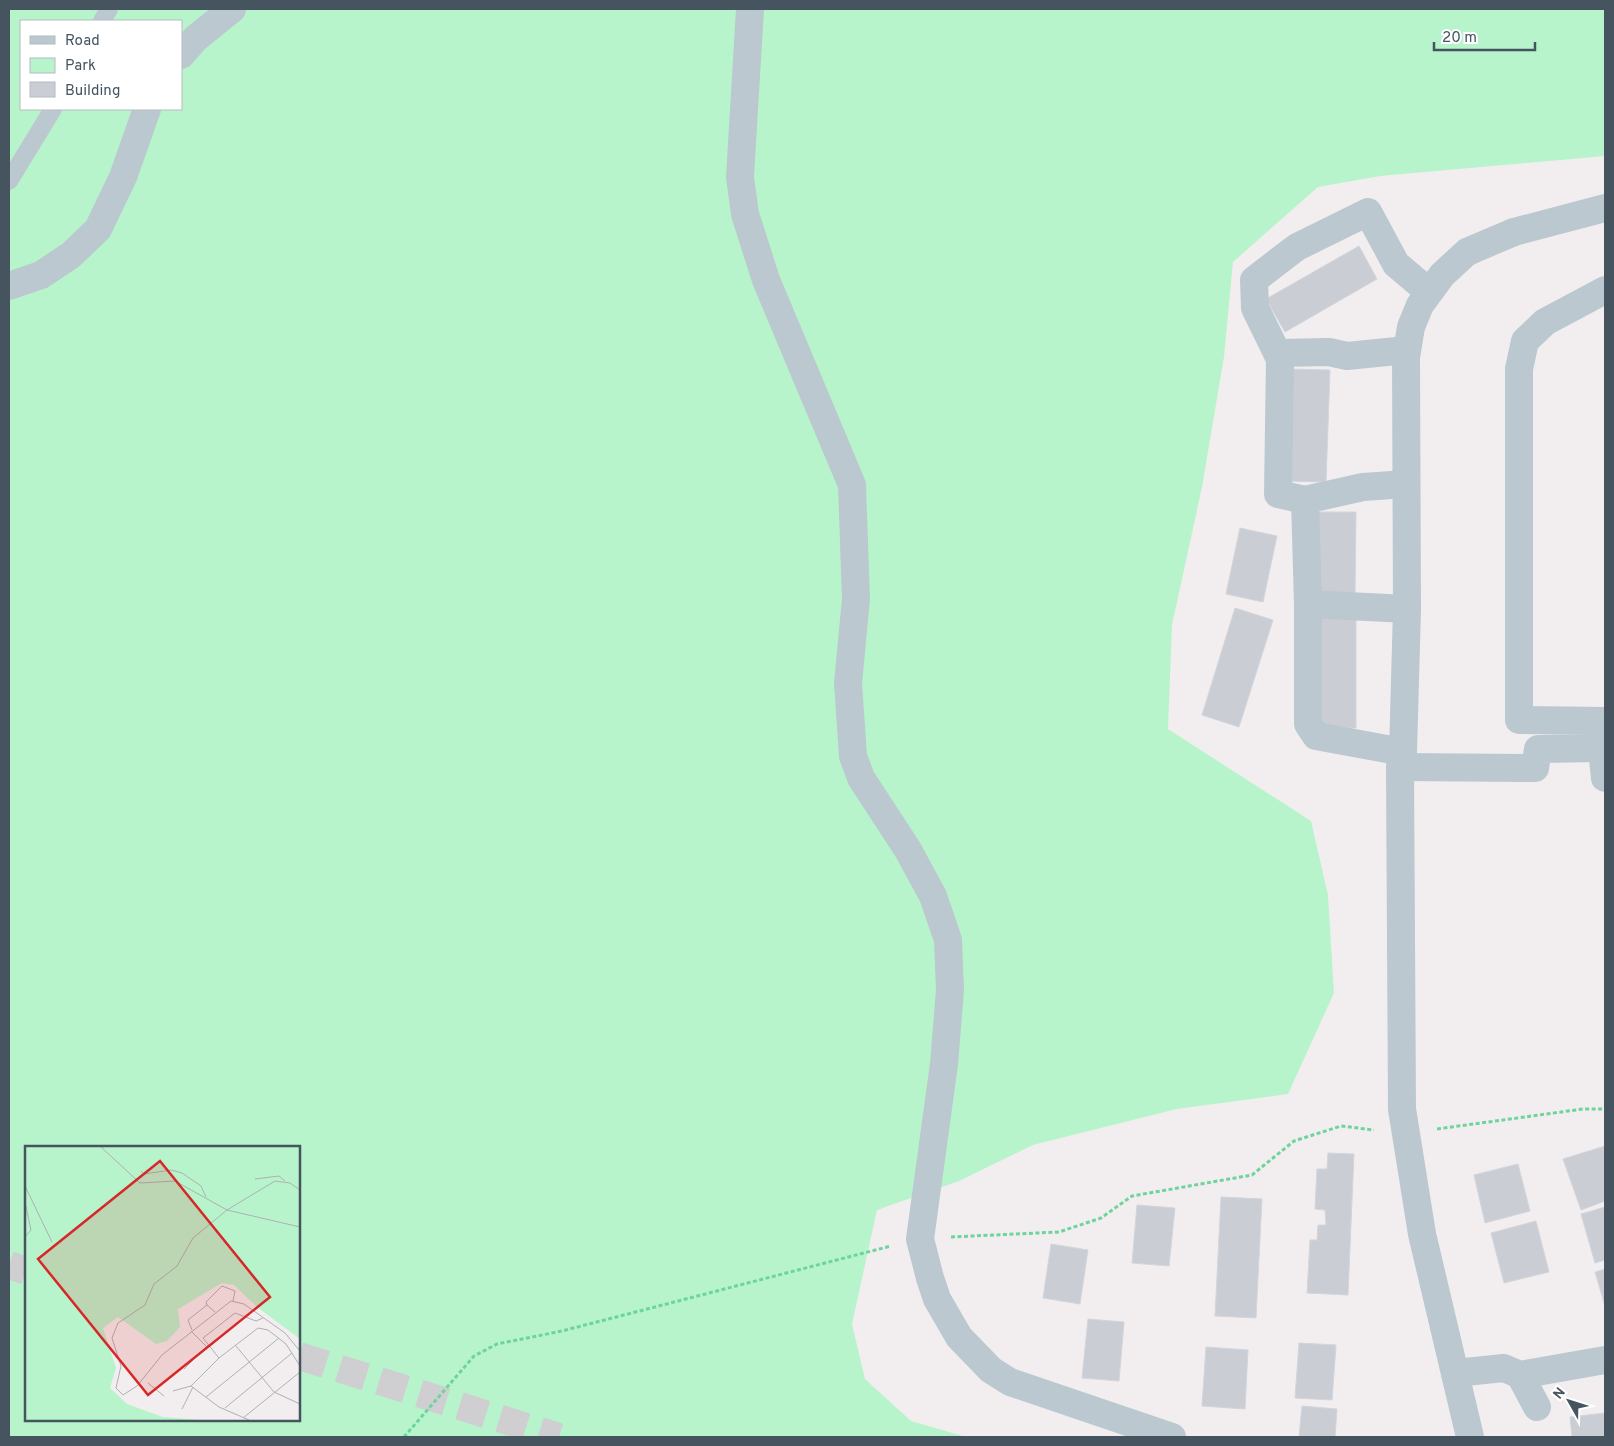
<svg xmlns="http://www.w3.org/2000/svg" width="1614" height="1446" viewBox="0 0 1614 1446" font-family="Overpass,sans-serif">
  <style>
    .green { fill: #b8f4cb; fill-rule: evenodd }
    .building { fill: #caced4; stroke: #d2d5db }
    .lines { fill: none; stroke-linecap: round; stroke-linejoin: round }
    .secondary-tunnel { stroke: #cfcfd2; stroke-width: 28; stroke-dasharray: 28 14; stroke-linecap: butt }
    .path { stroke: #6dd59b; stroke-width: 3; stroke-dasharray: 4 2.5; stroke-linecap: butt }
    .service { stroke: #bbc8cf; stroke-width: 18 }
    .minor { stroke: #bbc8cf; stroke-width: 28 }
    .tertiary { stroke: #bbc8cf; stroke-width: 28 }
    .inset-road { fill: none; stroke: #adb0b5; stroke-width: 1 }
    .view { fill: #d62828; fill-opacity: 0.15; stroke: #d62828; stroke-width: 2.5 }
    .inset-edge { fill: none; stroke: #45545e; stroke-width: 2.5 }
  </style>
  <rect width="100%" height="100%" fill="#f2eeef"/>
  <!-- green -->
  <path class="green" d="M9,9H1605V156L1380,176L1318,187L1233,262L1224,357L1202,487L1172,625L1168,729L1311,821L1328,895L1334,993L1288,1094L1177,1109L1033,1145L959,1181L877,1210L852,1324L865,1379L911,1421L966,1437H9ZM21,21H181V109H21ZM26,1147H299V1420H26Z"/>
  <!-- building -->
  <g class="building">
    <polygon points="1359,246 1377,279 1285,332 1266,299"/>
    <polygon points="1289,369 1330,370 1326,482 1286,481"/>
    <polygon points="1318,512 1356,512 1355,596 1317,596"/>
    <polygon points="1240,528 1277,536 1263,602 1226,594"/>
    <polygon points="1235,608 1273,620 1239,727 1202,715"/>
    <rect x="1317" y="617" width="39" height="111"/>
    <polygon points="1605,1146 1605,1201 1581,1210 1563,1159"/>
    <polygon points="1328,1153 1354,1154 1348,1295 1307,1293 1310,1240 1317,1240 1318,1225 1326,1225 1325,1210 1315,1209 1317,1169 1327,1169"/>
    <polygon points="1518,1164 1530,1211 1485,1223 1474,1175"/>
    <polygon points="1221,1197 1262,1199 1256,1318 1215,1316"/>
    <polygon points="1137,1205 1175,1208 1169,1266 1132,1263"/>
    <polygon points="1605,1207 1605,1260 1595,1263 1581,1214"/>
    <polygon points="1536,1221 1549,1272 1504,1283 1491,1233"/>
    <polygon points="1051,1244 1088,1250 1080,1304 1043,1298"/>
    <polygon points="1605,1269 1605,1306 1595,1272"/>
    <polygon points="1088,1319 1124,1322 1119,1381 1082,1378"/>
    <polygon points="1299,1343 1336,1345 1332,1400 1295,1398"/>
    <polygon points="1206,1347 1248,1350 1245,1409 1202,1406"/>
    <polygon points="1302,1406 1337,1409 1335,1437 1299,1437"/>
    <polygon points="1605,1413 1605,1437 1572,1437 1570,1417"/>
  </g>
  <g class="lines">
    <!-- secondary-tunnel -->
    <g class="secondary-tunnel">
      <polyline points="9,1265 26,1271"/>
      <polyline points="299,1356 559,1437"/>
    </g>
    <!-- path -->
    <g class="path">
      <polyline points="1437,1129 1583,1109 1605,1109"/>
      <polyline points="951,1237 1059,1232 1101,1218 1132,1196 1252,1175 1294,1141 1341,1126 1374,1130"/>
      <polyline points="404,1437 474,1356 497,1344 562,1331 891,1246"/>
    </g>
    <!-- service -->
    <g class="service">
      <polyline points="102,21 109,9"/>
      <polyline points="9,181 53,109"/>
    </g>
    <!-- minor -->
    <g class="minor">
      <polyline points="750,9 740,177 745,214 766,280 852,485 856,599 848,683 853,756 861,778 908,850 933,896 948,940 950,990 944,1064 920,1239 930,1278 937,1299 959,1337 991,1370 1010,1382 1172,1437"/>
      <polyline points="1605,290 1545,322 1525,341 1519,369 1519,720 1605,721"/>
      <polyline points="1278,353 1329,352 1347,356 1407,350"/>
      <polyline points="1305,500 1278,494 1280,359 1255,308 1254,280 1297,247 1368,212 1396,264 1429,292"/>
      <polyline points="1308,604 1407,609"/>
      <polyline points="1600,730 1605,778"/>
      <polyline points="1403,752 1316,736 1308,724 1308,604 1305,500 1363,487 1406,484"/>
      <polyline points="1400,767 1535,768 1538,749 1602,748"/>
      <polyline points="1455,1373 1504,1368 1520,1375 1537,1407"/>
      <polyline points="1520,1375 1605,1360"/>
      <polyline points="1470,1437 1422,1234 1402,1109 1400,767 1403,752 1407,609 1406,357 1411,327 1420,305 1442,275 1467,252 1514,232"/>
    </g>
    <!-- tertiary -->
    <g class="tertiary">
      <polyline points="181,55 196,38 232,9"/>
      <polyline points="1514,232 1605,208"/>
      <polyline points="9,286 41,275 71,255 98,229 123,177 147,109"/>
    </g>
  </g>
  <!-- overview -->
  <g transform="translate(25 1146)">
    <rect width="275" height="275" fill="#f2eeef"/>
    <path d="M0,1H275V193L232,161L209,139L197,137L153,163L155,181L142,195L131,198L93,171L78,182L91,222L85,242L102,258L138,271L175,274H0Z" fill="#b8f4cb"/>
    <path class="inset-road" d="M76,1L115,37L150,35L202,64L275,81M116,25L119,28L146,24L157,27L176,40L181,51M230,33L254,30L260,35M0,40L27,96M275,44L265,37L250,35L202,64L168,92L152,120L129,138L120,159L93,177L87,192L96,220L91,242L98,249L112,240L137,209L206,155L219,158L260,187L275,205M0,56L6,84L0,91M182,159L181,156L197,140L210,145L208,155M167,184L163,174L182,159L190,166M166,185L181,200M185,200L202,185M211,200L249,246L275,258M194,212L178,192L210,167L231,175L238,172M159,223L183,199M123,237L139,250M166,240L194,212L233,182L243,184L261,198L275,220M148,245L166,240L194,261L224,274M181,251L254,192M200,262L267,207M157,263L168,241M218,272L275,226"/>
    <path class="view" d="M135,15L245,151L123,249L13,113Z"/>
    <rect width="275" height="275" class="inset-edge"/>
  </g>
  <!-- border -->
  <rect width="1614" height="1446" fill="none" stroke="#45545e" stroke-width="20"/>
  <!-- legend -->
  <rect x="20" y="20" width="162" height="90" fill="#ffffff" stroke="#b5bbbf"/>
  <rect x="30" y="36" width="25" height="8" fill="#bbc8cf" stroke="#b5bbbf"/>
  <text x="65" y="45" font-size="15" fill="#45545e">Road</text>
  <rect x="30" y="58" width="25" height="15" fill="#b8f4cb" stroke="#b5bbbf"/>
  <text x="65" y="70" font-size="15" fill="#45545e">Park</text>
  <rect x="30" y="82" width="25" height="15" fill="#caced4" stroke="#b5bbbf"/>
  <text x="65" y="95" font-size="15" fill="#45545e">Building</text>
  <!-- north arrow -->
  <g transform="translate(1569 1401) rotate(309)" stroke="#ffffff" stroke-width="4" paint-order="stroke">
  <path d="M0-4L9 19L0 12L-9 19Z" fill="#45545e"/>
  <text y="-8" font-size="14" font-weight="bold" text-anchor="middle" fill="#45545e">N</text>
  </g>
  <!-- scale -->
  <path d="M1434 42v8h101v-8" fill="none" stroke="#45545e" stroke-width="2.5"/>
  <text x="1442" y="42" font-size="15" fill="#45545e" stroke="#ffffff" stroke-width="4" paint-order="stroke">20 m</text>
</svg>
